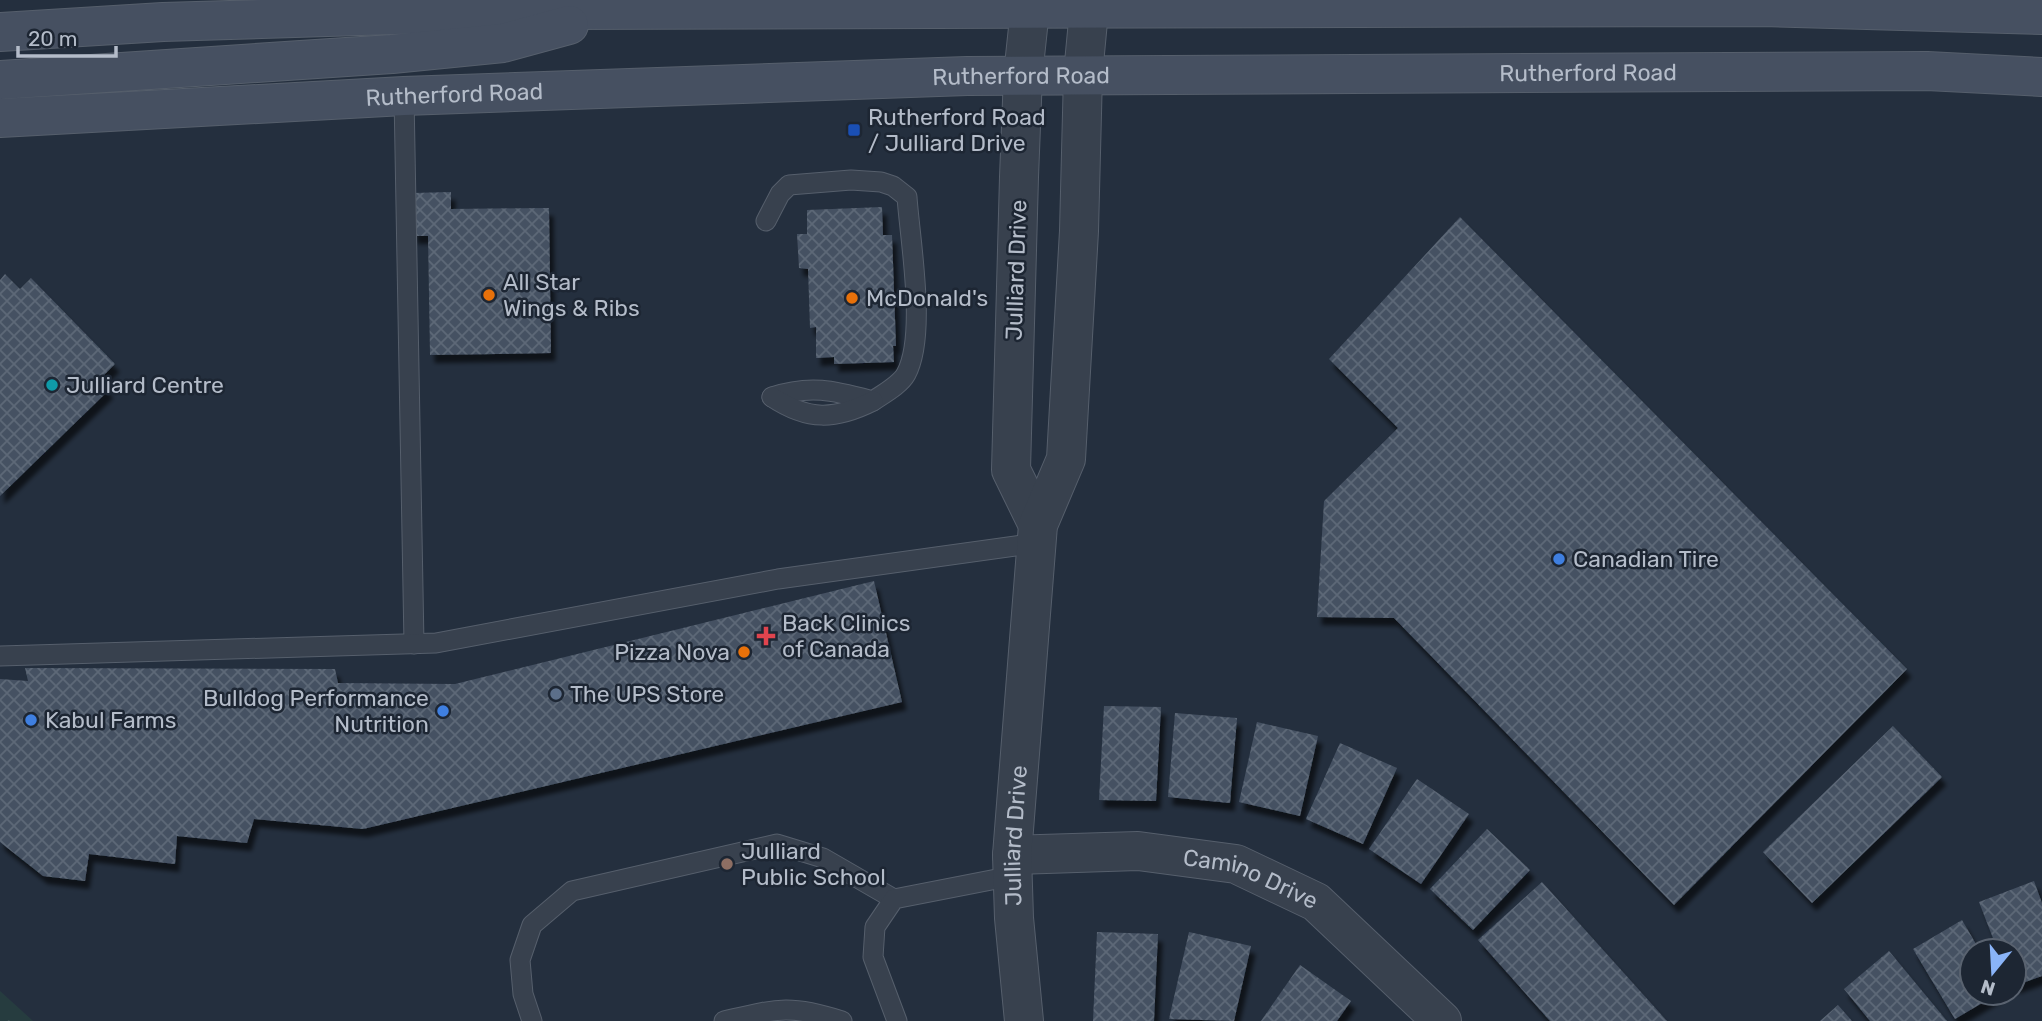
<svg xmlns="http://www.w3.org/2000/svg" width="2042" height="1021" viewBox="0 0 2042 1021" font-family="Rubik,sans-serif">
  <style>
    .park { fill: url(#park-tufts) }
    .building { fill: url(#building-cross-hatch); filter: url(#shadow) }
    .lines { fill: none; stroke-linecap: round; stroke-linejoin: round }
    .service-casing { stroke: #565f6c; stroke-width: 21 }
    .minor-casing { stroke: #565f6c; stroke-width: 40 }
    .secondary-casing { stroke: #565f6c; stroke-width: 40 }
    .service { stroke: #38414e; stroke-width: 19 }
    .minor { stroke: #38414e; stroke-width: 38 }
    .secondary { stroke: #465061; stroke-width: 38 }
    .transit-dot { fill: #1a4fb4; stroke: #1d2633; stroke-width: 2.5 }
    .food-dot { fill: #e8710a; stroke: #1d2633; stroke-width: 2.5 }
    .culture-dot { fill: #0f9aa8; stroke: #1d2633; stroke-width: 2.5 }
    .shop-dot { fill: #3f7fe0; stroke: #1d2633; stroke-width: 2.5 }
    .health-dot { fill: #e0444e; stroke: #1d2633; stroke-width: 2.5 }
    .service-dot { fill: #5c6f8a; stroke: #1d2633; stroke-width: 2.5 }
    .education-dot { fill: #8d6e63; stroke: #1d2633; stroke-width: 2.5 }
    .labels { text-anchor: middle; dominant-baseline: central; stroke-width: 5; stroke-linejoin: round; paint-order: stroke }
    .street-label { font-size: 23px; fill: #b4bcc9; stroke: #1d2633 }
    .poi-label { font-size: 23px; fill: #b4bcc9; stroke: #1d2633; text-anchor: start }
  </style>
  <defs>
    <pattern id="park-tufts" width="24" height="20" patternUnits="userSpaceOnUse" patternTransform="scale(1.75)"><rect width="24" height="20" fill="#263c3f"/><path d="M3 7l-1-3M5 7V3M7 7l1-3M15 17l-1-3M17 17v-4M19 17l1-3" fill="none" stroke="#435659"/></pattern>
    <pattern id="building-cross-hatch" width="8" height="8" patternUnits="userSpaceOnUse" patternTransform="scale(1.75)"><rect width="8" height="8" fill="#455162"/><path d="M0 0l8 8M0 8l8-8" fill="none" stroke="#5d6877"/></pattern>
    <filter id="shadow"><feDropShadow dx="4.5" dy="8" stdDeviation="2" flood-color="#0009"/></filter>
  </defs>
  <rect width="100%" height="100%" fill="#242f3e"/>
  <!-- park -->
  <polygon class="park" points="0,991 33,1021 0,1021"/>
  <!-- building -->
  <g class="building">
    <polygon points="451,192 451,209 549,208 551,353 430,355 428,236 413,236 412,193"/>
    <polygon points="882,207 883,235 892,235 896,346 893,346 894,362 834,364 834,357 816,358 816,327 810,328 808,269 799,268 797,234 807,234 807,210"/>
    <polygon points="1460,217 1907,669 1674,905 1394,618 1317,617 1324,501 1398,428 1329,359"/>
    <polygon points="5,274 20,289 31,278 115,364 99,380 109,390 0,496 0,280"/>
    <polygon points="874,581 902,702 363,829 254,819 247,843 177,836 175,864 89,854 85,881 43,876 0,842 0,679 28,681 25,668 335,669 338,683 455,684"/>
    <polygon points="1104,706 1161,707 1156,801 1099,800"/>
    <polygon points="1175,713 1237,718 1230,803 1168,797"/>
    <polygon points="1257,722 1318,736 1300,816 1239,802"/>
    <polygon points="1893,726 1942,777 1812,903 1763,852"/>
    <polygon points="1340,743 1397,768 1363,844 1306,819"/>
    <polygon points="1417,779 1469,814 1421,884 1369,849"/>
    <polygon points="1487,829 1530,870 1473,930 1430,889"/>
    <polygon points="2034,881 2042,903 2042,976 2014,986 2014,951 1998,951 1979,902"/>
    <polygon points="1542,882 1667,1021 1550,1021 1478,940"/>
    <polygon points="1962,920 1980,951 1972,951 1972,993 1999,993 1955,1019 1913,949"/>
    <polygon points="1097,932 1158,934 1154,1021 1093,1021"/>
    <polygon points="1189,932 1251,946 1234,1021 1169,1019"/>
    <polygon points="1889,951 1947,1021 1870,1021 1844,989"/>
    <polygon points="1300,965 1351,1001 1337,1021 1261,1021"/>
    <polygon points="1838,1005 1852,1021 1820,1021"/>
  </g>
  <g class="lines">
    <defs>
      <g id="service">
        <polyline points="404,96 414,644"/>
        <path d="M766,221L780,194L789,185L851,180L881,182L893,186L907,197C910,241 927,335 906,374C900,385 883,394 873,401C835,391 811,384 772,397"/>
        <path d="M772,397C808,421 835,420 873,401"/>
        <polyline points="0,656 436,643 778,579 1037,543"/>
        <polyline points="532,1021 523,994 520,960 532,925 572,891 777,844 823,858 894,899"/>
        <path d="M724,1021C776,1009 789,1004 842,1021"/>
        <polyline points="897,1021 873,957 875,927 894,899 1012,876"/>
      </g>
      <g id="minor">
        <polyline points="1031,0 1023,75 1019,177 1011,470 1038,525"/>
        <path id="s1" d="M1012,855L1138,851L1236,864L1316,902L1442,1021"/>
        <path id="s2" d="M1024,1021L1014,918L1012,855L1038,525L1066,459L1079,231L1083,74L1090,0"/>
      </g>
      <g id="secondary">
        <polyline points="0,32 163,22 560,10 1763,7 2042,15"/>
        <polyline points="0,80 392,54 503,43 569,25"/>
        <path id="s3" d="M0,118L404,96L967,76L1927,71L2042,77"/>
      </g>
    </defs>
    <!-- service casing -->
    <use href="#service" class="service-casing"/>
    <!-- minor casing -->
    <use href="#minor" class="minor-casing"/>
    <!-- secondary casing -->
    <use href="#secondary" class="secondary-casing"/>
    <!-- service -->
    <use href="#service" class="service"/>
    <!-- minor -->
    <use href="#minor" class="minor"/>
    <!-- secondary -->
    <use href="#secondary" class="secondary"/>
  </g>
  <!-- markers -->
  <rect class="transit-dot" x="847" y="123" width="14" height="14" rx="3.5"/>
  <g class="food-dot">
    <circle cx="489" cy="295" r="7"/>
    <circle cx="852" cy="298" r="7"/>
    <circle cx="744" cy="652" r="7"/>
  </g>
  <circle class="culture-dot" cx="52" cy="385" r="7"/>
  <g class="shop-dot">
    <circle cx="1559" cy="559" r="7"/>
    <circle cx="443" cy="711" r="7"/>
    <circle cx="31" cy="720" r="7"/>
  </g>
  <path class="health-dot" d="M762.5 625.5h7v7h7v7h-7v7h-7v-7h-7v-7h7z"/>
  <circle class="service-dot" cx="556" cy="694" r="7"/>
  <circle class="education-dot" cx="727" cy="864" r="7"/>
  <g class="labels">
    <!-- street labels -->
    <g class="street-label">
      <text stroke="none"><textPath href="#s3" startOffset="1589">Rutherford Road</textPath></text>
      <text stroke="none"><textPath href="#s3" startOffset="1022">Rutherford Road</textPath></text>
      <text stroke="none"><textPath href="#s3" startOffset="455">Rutherford Road</textPath></text>
      <text transform="translate(1016 270) rotate(-88)">Julliard Drive</text>
      <text stroke="none"><textPath href="#s2" startOffset="186">Julliard Drive</textPath></text>
      <text stroke="none"><textPath href="#s1" startOffset="243">Camino Drive</textPath></text>
    </g>
    <!-- poi labels -->
    <g class="poi-label">
      <text x="868" y="117">Rutherford Road<tspan x="868" dy="26">/ Julliard Drive</tspan></text>
      <text x="503" y="282">All Star<tspan x="503" dy="26">Wings &amp; Ribs</tspan></text>
      <text x="866" y="298">McDonald's</text>
      <text x="66" y="385">Julliard Centre</text>
      <text x="1573" y="559">Canadian Tire</text>
      <text x="782" y="623">Back Clinics<tspan x="782" dy="26">of Canada</tspan></text>
      <text x="730" y="652" text-anchor="end">Pizza Nova</text>
      <text x="570" y="694">The UPS Store</text>
      <text x="429" y="698" text-anchor="end">Bulldog Performance<tspan x="429" dy="26">Nutrition</tspan></text>
      <text x="45" y="720">Kabul Farms</text>
      <text x="741" y="851">Julliard<tspan x="741" dy="26">Public School</tspan></text>
    </g>
  </g>
  <!-- north arrow -->
  <g transform="translate(1993 972) rotate(198)"><circle r="33" fill="#1d2633" stroke="#59626f" stroke-width="2"/>
  <path d="M0-5L12 26L0 18L-12 26Z" fill="#8ab4f8"/>
  <text y="-10" font-size="19" font-weight="bold" text-anchor="middle" fill="#b4bcc9">N</text>
  </g>
  <!-- scale -->
  <path d="M18 46v10h98v-10" fill="none" stroke="#b4bcc9" stroke-width="3.5"/>
  <text x="28" y="46" font-size="21" fill="#b4bcc9" stroke="#1d2633" stroke-width="5" paint-order="stroke">20 m</text>
</svg>
